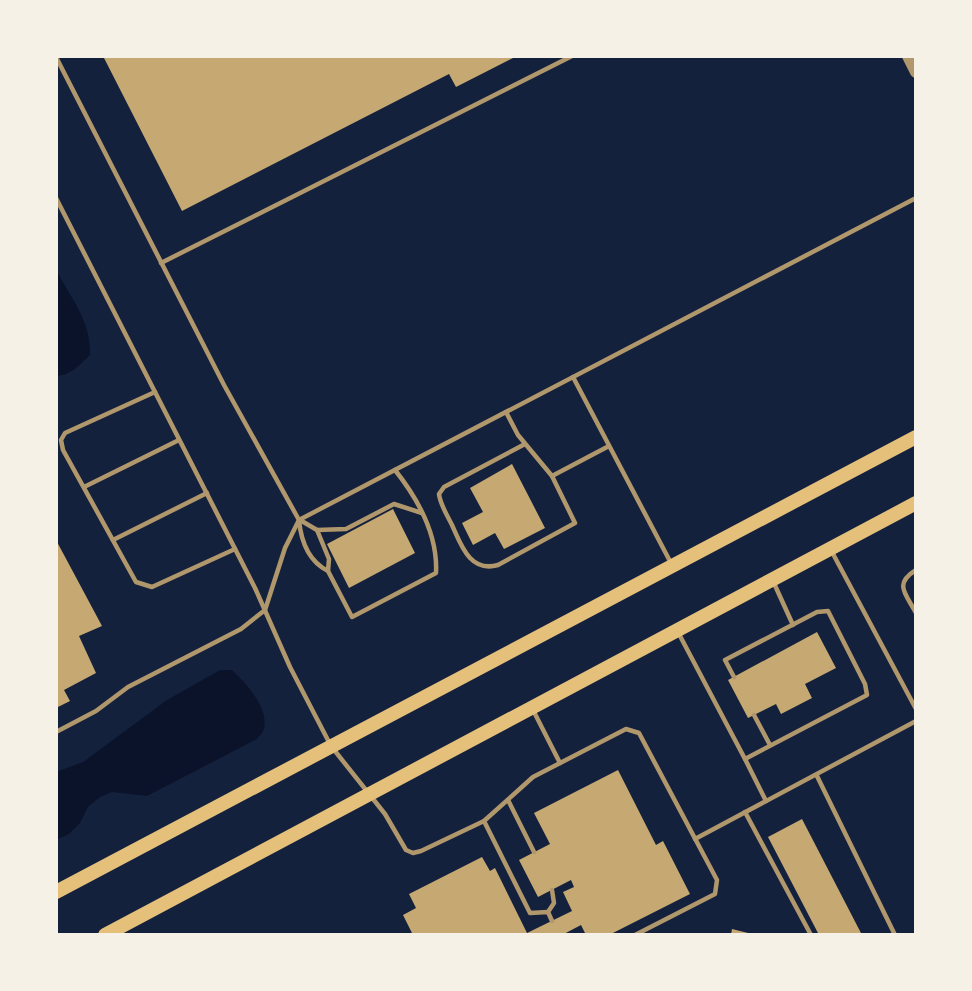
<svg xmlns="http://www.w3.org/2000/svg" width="972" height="991" viewBox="0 0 972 991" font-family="Manrope,sans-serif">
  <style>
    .water { fill: #0b132b }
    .building { fill: #c6a872 }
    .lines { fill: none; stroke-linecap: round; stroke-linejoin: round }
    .service { stroke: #b1986c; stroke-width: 4.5 }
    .tertiary { stroke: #b1986c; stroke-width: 12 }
    .primary { stroke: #e5c07b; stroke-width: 14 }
  </style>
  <rect width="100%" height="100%" fill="#14213d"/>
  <!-- water -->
  <g class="water">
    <path d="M56,269C71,300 91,319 90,355C81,364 70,376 56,376Z"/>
    <path d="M220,670H232C246,683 269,708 264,729C263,733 259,736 257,739L147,796L112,792L100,797L88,807L80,823L69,834L56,840V772L83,762L167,700Z"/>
  </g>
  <!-- building -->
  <g class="building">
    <polygon points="103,56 517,56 456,87 449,74 182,211"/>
    <polygon points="512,464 545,528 504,549 495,533 473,545 462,523 483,512 470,488"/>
    <polygon points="393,509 415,553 349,588 327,544"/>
    <polygon points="56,540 102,626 79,636 96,673 64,690 70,701 56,708"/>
    <polygon points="817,632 836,668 805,684 812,698 781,714 776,704 748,718 728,680"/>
    <polygon points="618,770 656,845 663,841 690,894 609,935 586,935 581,925 562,935 413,935 403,915 416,908 409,894 482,857 490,871 495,868 527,933 572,911 563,892 574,887 571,880 538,897 519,860 550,844 534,813"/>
    <polygon points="802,819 862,935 819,935 768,837"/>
    <polygon points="732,929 752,934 752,935 731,935"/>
  </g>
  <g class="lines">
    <!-- service -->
    <g class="service">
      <path d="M56,57L224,385L299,520C301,541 308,561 328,571L329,559L317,530L300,520"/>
      <polyline points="56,198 255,588 290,667 331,746 385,814 406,850 413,853 421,851 484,821 533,777 626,729 639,733 717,880 715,894 635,935"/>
      <polyline points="161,263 572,56"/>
      <polyline points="573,377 672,565"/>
      <polyline points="155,392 65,433 61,440 63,450 136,582 152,587 235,549"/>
      <path d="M506,412L518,435L552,476L575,523L498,565C470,573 461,545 452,525C447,515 440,504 439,494L444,487L525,444"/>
      <polyline points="552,476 609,446"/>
      <polyline points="84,487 179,440"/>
      <polyline points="317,530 346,529 394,504 422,513"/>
      <polyline points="113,540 207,493"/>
      <polyline points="832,552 916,709"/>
      <path d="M916,570C893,584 906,594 916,613"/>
      <path d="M328,571L352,617L436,573C438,534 418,499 395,470"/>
      <polyline points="773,581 793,625"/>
      <polyline points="679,634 745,759 867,695 865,684 828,611 817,612 725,660 734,677"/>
      <polyline points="533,710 560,763"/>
      <polyline points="754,715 770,745"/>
      <polyline points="56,732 96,711 128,687 241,629 265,610 285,548 299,520 916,198"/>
      <polyline points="745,759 766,801"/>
      <polyline points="817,776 895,935"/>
      <polyline points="508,800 534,852"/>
      <polyline points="745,812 811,935"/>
      <polyline points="484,821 530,913 548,912 552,921"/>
      <polyline points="695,839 916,721"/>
      <polyline points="548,912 554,903 552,890"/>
    </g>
    <!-- tertiary -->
    <polyline class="tertiary" points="908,56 916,72"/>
    <!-- primary -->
    <g class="primary">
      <polyline points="56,892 916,437"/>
      <polyline points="105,935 916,503"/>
    </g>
  </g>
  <!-- border -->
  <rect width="972" height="991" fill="none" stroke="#f6f1e7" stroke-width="116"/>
</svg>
